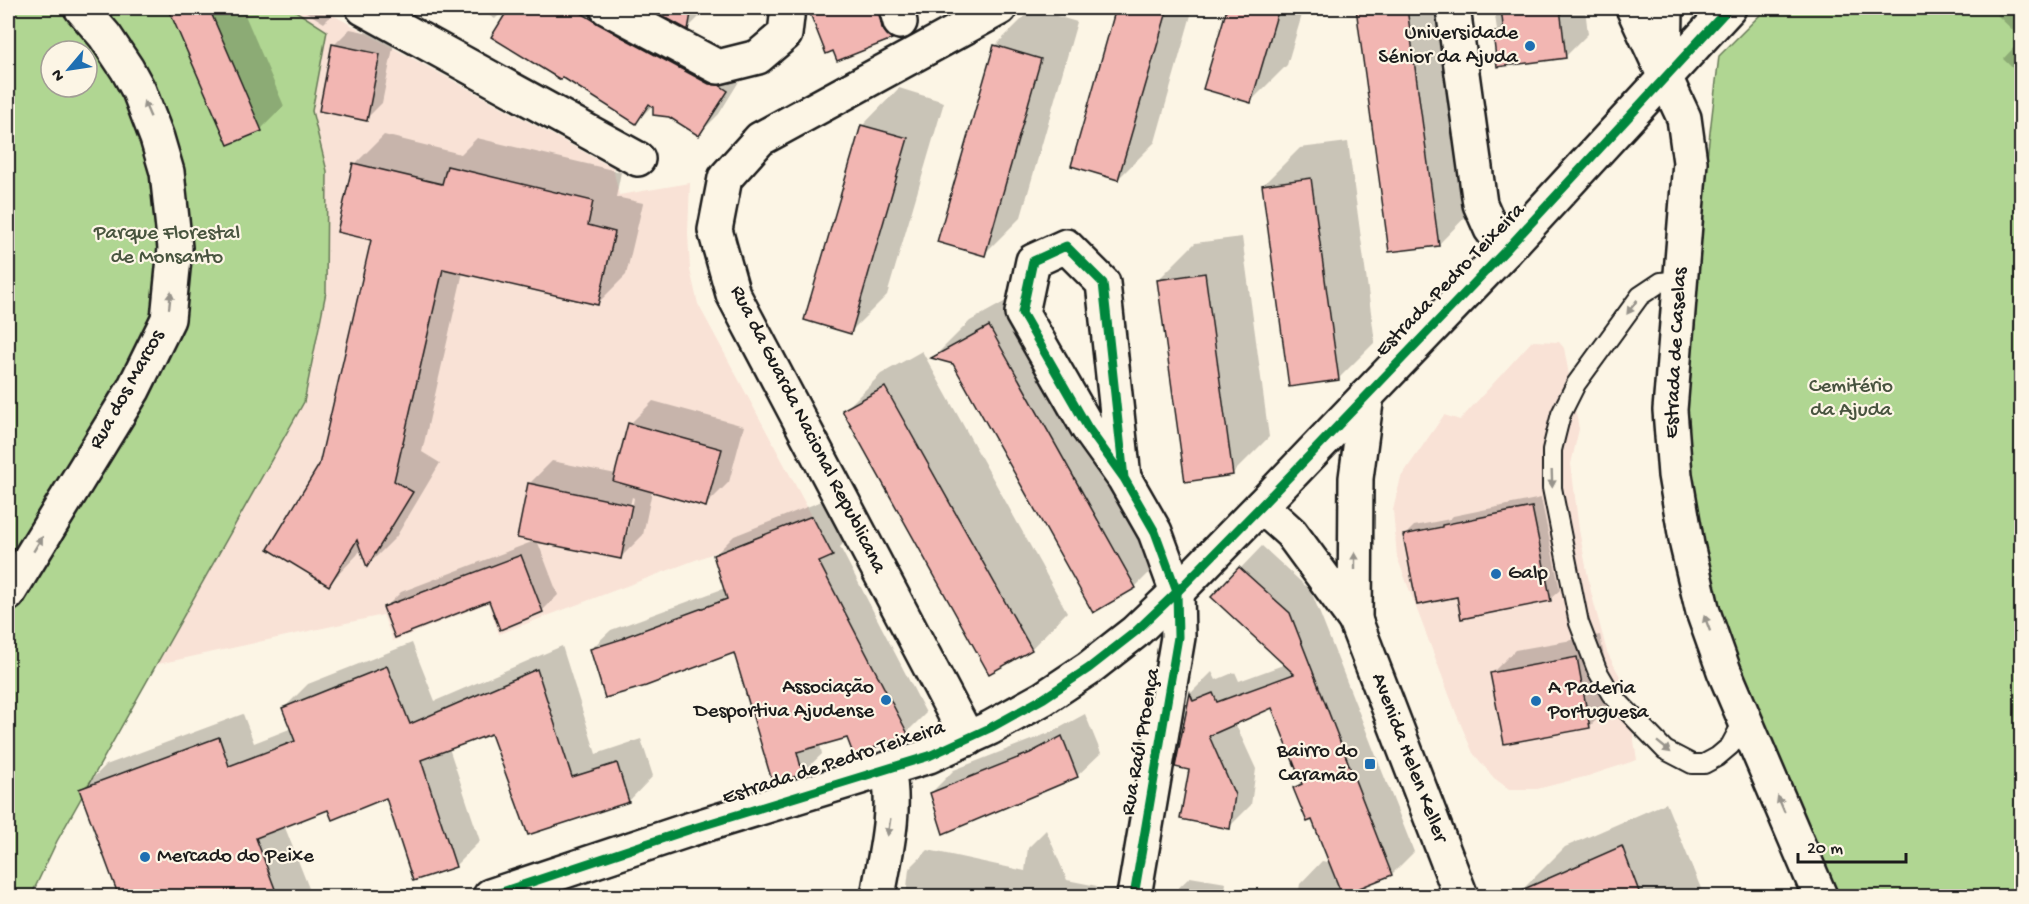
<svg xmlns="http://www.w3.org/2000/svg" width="2029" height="904" viewBox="0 0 2029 904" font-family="'Gochi Hand',sans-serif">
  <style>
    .built { fill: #f9e2d6 }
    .green { fill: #b0d692; stroke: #667957; stroke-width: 1.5; fill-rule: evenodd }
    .shadow { fill: #0003; fill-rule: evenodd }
    .building { fill: #f2b6b2; stroke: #1c1c1c; stroke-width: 1.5 }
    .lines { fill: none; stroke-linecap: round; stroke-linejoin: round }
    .service-casing { stroke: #1c1c1c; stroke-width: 22 }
    .minor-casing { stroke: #1c1c1c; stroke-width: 38 }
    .tertiary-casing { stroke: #1c1c1c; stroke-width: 38 }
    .service { stroke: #fcf5e5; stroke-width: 18 }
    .minor { stroke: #fcf5e5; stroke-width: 33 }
    .tertiary { stroke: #fcf5e5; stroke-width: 33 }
    .cycleway-casing { stroke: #fcf5e5; stroke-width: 13 }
    .cycleway { stroke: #00873e; stroke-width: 9 }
    .oneway { fill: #97938b }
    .poi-dot { fill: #1f6fb2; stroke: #fcf5e5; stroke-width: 2 }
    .labels { text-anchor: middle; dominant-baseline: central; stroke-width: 4.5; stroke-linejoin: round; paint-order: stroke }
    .poi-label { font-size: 21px; fill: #1c1c1c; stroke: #fcf5e5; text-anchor: end }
    .park-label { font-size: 21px; fill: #48543f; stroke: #fcf5e5 }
    .street-label { font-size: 21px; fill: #1c1c1c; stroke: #fcf5e5 }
  </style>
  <rect width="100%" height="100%" fill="#fcf5e5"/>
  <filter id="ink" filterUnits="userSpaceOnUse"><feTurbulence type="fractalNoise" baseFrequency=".0167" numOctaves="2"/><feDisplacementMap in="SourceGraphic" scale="12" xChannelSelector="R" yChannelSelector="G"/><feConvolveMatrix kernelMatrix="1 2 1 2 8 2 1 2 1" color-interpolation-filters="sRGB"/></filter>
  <g filter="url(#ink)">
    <!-- built -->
    <g class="built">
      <polygon points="159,8 335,8 331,14 613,168 619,195 690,183 688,233 690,270 698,304 812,516 499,634 488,603 393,641 383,615 80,681"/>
      <polygon points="1532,341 1559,342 1564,348 1579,429 1571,464 1579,530 1591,592 1607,652 1626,688 1637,760 1588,776 1537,789 1509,789 1494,778 1473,753 1456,713 1397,557 1393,510 1401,477 1444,415 1460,420"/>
    </g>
    <!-- green -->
    <g class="green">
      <path d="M8,8H291L327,31L312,111L327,171L326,292L304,402L57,841L31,896H8ZM51,51H87V87H51Z"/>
      <polygon points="1767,8 2021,8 2021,896 1833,896 1705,590 1679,395 1719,56"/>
    </g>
    <!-- shadow -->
    <g class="shadow">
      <polygon points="169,8 242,8 284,106 261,129 228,143"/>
      <polygon points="300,8 339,8 324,23"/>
      <polygon points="477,8 506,8 495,19"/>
      <polygon points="563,8 623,8 746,70 719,114 699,134 653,105 636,122 563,76 533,60"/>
      <polygon points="649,8 708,8 688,28"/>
      <polygon points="807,8 902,8 911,18 892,37 838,59 812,13 808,12"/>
      <polygon points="1118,8 1193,8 1155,142 1118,179 1072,165"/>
      <polygon points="1229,8 1304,8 1287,65 1250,102 1205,88"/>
      <polygon points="1357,8 1448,8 1475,207 1439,244 1390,251"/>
      <polygon points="1494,8 1585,8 1588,34 1565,57 1494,33 1497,30"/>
      <polygon points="2004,8 2022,8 2022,39 1997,15"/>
      <polygon points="1032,9 1077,22 1021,217 984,254 995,46"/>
      <polygon points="350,29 395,38 382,103 366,119 334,45"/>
      <polygon points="2022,39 2022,77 2003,59"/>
      <polygon points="899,88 944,102 887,295 850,332 806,319 863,125"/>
      <polygon points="384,135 461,154 477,138 621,172 616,197 643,203 626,275 597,304 463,272 422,452 440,463 396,537 368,565 361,549 357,555 329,584 320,466 373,239 355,164"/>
      <polygon points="1348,142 1375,342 1338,379 1263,185 1300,148"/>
      <polygon points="1242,237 1269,437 1232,474 1158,280 1195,243"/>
      <polygon points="1026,290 1172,550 1135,587 954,363 934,357 970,321"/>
      <polygon points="922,351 1067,612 1031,649 844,411 881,374"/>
      <path d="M653,401L744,426L729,482L706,505L652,491L643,535L620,558L537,540L558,595L542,611L490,599L385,608L401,592L537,540L529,484L552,461L616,474L630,424ZM632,497L634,498L628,533H624Z"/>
      <polygon points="832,497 851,535 840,547 926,713 907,732 848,736 820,744 822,754 802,773 735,651 591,649 611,630 725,588 715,555 734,536"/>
      <polygon points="1541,498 1560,590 1550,599 1458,596 1404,536 1414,526 1450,519 1453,516"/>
      <polygon points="1262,546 1311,591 1414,852 1392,874 1368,883 1366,896 1298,896 1300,884 1322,861 1331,863 1313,818 1295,788 1302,781 1273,706 1235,723 1256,769 1251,805 1229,827 1191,769 1177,766 1191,693 1212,672 1216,680 1235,672 1239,681 1286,664 1213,597"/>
      <polygon points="1600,635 1613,704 1589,727 1492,673 1515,650"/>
      <polygon points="412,643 435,701 562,646 596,754 641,739 653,776 629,801 529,833 492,732 449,748 480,841 455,866 387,796 329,808 284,825 312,896 121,896 81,790 106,765 243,714 254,743 292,728 284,708 308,684"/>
      <polygon points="1085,714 1101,753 1077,776 944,832 931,793 954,770 1054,731"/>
      <polygon points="1666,803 1704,896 1522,896 1520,892 1565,847"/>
      <polygon points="1046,830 1067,880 1097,886 1095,896 906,896 909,869 928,850 1025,871 1028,848"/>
      <polygon points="1190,877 1226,883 1224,896 1170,896"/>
      <polygon points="2020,884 2022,896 2007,896"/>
    </g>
    <!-- building -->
    <g class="building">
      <polygon points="168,8 209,8 262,131 228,145"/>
      <polygon points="509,8 573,8 620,36 709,84 719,85 728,91 699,136 669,117 653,115 653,107 649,104 636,124 562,77 561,80 491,37"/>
      <polygon points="662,8 692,8 688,30 661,15"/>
      <polygon points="808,8 878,8 882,28 887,35 892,39 837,61 833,51 826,54"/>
      <polygon points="1116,8 1168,8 1118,180 1071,166"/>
      <polygon points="1227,8 1279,8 1251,103 1203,89"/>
      <polygon points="1356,8 1407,8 1439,246 1389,252"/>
      <polygon points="1501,8 1560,8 1566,58 1497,67 1493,32 1504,34"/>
      <polygon points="332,44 380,54 367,121 319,111"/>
      <polygon points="994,45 1041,59 985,256 937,242"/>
      <polygon points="861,125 908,138 851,334 804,320"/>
      <polygon points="353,163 442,184 447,166 593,201 588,225 615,232 598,305 443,269 394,481 413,492 367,567 357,540 329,586 268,549 319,465 371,240 337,232"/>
      <polygon points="1311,178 1339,380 1289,387 1262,185"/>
      <polygon points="1205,273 1233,475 1185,482 1157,280"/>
      <polygon points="989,326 1136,588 1093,613 953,364 931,358"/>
      <polygon points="885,387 1032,650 989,674 842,410"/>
      <polygon points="628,423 722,449 706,507 613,481"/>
      <polygon points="528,483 632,505 621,559 517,538"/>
      <polygon points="1532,507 1551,601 1461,619 1457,597 1417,605 1403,535 1442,527 1442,525"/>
      <polygon points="812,516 833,556 819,562 908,734 854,756 847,738 797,752 803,775 772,781 734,653 646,686 605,698 590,649 625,638 624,637 727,599 713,555"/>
      <polygon points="521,555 543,612 500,630 489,601 395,638 383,607"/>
      <polygon points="1239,567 1290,613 1392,875 1342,895 1312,820 1307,822 1293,788 1302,784 1272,708 1209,736 1235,795 1230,829 1180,819 1189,770 1175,767 1190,693 1193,701 1213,693 1217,702 1294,674 1211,597"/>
      <polygon points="1577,657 1590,728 1504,744 1490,673"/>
      <polygon points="387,666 410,724 537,669 572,777 617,763 629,802 528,835 491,734 421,760 456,867 413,881 386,798 332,820 328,810 256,838 278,897 119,897 79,789 219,737 229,766 295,741 282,708"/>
      <polygon points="1062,736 1078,777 943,834 930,793 1030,753"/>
      <polygon points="1622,846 1641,897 1506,897"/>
    </g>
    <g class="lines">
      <defs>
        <polyline id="service" points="1680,280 1661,282 1640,296 1576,384 1561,414 1552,450 1552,488 1579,623 1597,670 1611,694 1665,750 1692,764 1704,764 1717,757 1730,746 1745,718"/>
        <g id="minor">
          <polyline points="363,8 638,159"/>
          <polyline points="607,8 718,67 758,57 785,34 788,8"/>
          <polyline points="896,8 900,22"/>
          <polyline points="1453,8 1480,204 1491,229 1506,250"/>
          <polyline points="1633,8 1684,118 1690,162 1670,410 1675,475 1687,545 1703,612 1724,671 1820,896"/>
          <polyline points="1665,70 1666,8"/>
          <polyline points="1124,478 1088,428 1022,313 1033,261 1066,246 1103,283 1124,478 1155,532 1177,592 1178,637 1134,896"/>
          <polyline points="1261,506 1291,533 1355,620 1461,896"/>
          <polyline points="1355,620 1356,478 1367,395"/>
          <polyline points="968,739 733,294 715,230 725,178 760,139 1000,8"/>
          <polyline points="490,896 688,830 929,756 990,728 1044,698 1089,668 1135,632 1177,592 1261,506 1506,250 1729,8"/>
          <path d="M878,896C885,855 897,811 888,770"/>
        </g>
        <polyline id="tertiary" points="8,594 133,390 168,319 175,248 167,172 157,138 139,91 127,69 105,36 81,8"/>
      </defs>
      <!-- service casing -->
      <use href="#service" class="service-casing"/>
      <!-- minor casing -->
      <use href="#minor" class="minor-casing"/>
      <!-- tertiary casing -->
      <use href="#tertiary" class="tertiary-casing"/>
      <!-- service -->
      <use href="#service" class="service"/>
      <!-- minor -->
      <use href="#minor" class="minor"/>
      <!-- tertiary -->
      <use href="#tertiary" class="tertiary"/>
      <defs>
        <g id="cycleway">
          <polyline points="1124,478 1088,428 1022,313 1033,261 1066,246 1103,283 1124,478 1155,532 1177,592 1178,637 1134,896"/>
          <polyline points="490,896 688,830 929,756 990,728 1044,698 1089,668 1135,632 1177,592 1261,506 1506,250 1729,8"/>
        </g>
      </defs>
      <!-- cycleway casing -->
      <use href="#cycleway" class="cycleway-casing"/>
      <!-- cycleway -->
      <use href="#cycleway" class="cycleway"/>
    </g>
    <!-- one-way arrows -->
    <defs><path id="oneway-solid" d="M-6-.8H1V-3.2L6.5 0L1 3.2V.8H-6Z" transform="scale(1.5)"/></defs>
    <g class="oneway">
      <use href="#oneway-solid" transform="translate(147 109) rotate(-113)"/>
      <use href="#oneway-solid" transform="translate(170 300) rotate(-84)"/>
      <use href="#oneway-solid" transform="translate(1632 307) rotate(126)"/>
      <use href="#oneway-solid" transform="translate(1552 479) rotate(88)"/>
      <use href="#oneway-solid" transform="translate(38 544) rotate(-59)"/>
      <use href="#oneway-solid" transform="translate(1355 561) rotate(-90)"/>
      <use href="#oneway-solid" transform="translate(1707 623) rotate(-110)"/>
      <use href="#oneway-solid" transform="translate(1664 747) rotate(39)"/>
      <use href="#oneway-solid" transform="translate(1781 804) rotate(-113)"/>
      <use href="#oneway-solid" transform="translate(889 827) rotate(99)"/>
    </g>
  </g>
  <!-- markers -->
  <g class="poi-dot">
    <circle cx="1530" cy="46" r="6"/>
    <circle cx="1496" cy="574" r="6"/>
    <circle cx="886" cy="700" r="6"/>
    <circle cx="1536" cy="701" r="6"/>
    <rect x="1364" y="758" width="12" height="12" rx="3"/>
    <circle cx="145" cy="857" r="6"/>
  </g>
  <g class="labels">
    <!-- poi labels -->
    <g class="poi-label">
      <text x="1518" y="34">Universidade<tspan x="1518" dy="24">Sénior da Ajuda</tspan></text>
      <text x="1508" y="574" text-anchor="start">Galp</text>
      <text x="874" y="688">Associação<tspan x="874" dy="24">Desportiva Ajudense</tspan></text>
      <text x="1548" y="689" text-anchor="start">A Paderia<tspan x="1548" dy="24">Portuguesa</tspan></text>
      <text x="1358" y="752">Bairro do<tspan x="1358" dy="24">Caramão</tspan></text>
      <text x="157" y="857" text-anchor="start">Mercado do Peixe</text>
    </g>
    <!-- park labels -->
    <g class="park-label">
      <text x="167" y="234">Parque Florestal<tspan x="167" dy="24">de Monsanto</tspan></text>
      <text x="1851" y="387">Cemitério<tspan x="1851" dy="24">da Ajuda</tspan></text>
    </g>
    <!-- street labels -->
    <g class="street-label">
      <text transform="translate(1451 281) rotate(-46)">Estrada Pedro Teixeira</text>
      <text transform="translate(1677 353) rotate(-87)">Estrada de Caselas</text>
      <text transform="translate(128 390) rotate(-61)">Rua dos Marcos</text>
      <text transform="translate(807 430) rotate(63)">Rua da Guarda Nacional Republicana</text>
      <text transform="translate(1142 742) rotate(-80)">Rua Raúl Proença</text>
      <text transform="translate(1408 758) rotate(69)">Avenida Helen Keller</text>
      <text transform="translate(834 764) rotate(-18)">Estrada de Pedro Teixeira</text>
    </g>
  </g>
  <!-- margin -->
  <rect width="2029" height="904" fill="none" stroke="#fcf5e5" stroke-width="30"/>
  <rect x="15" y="15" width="1999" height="874" fill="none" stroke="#1c1c1c" stroke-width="2" filter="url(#ink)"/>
  <!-- north arrow -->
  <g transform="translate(69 69) rotate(241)"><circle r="28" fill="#fcf5e5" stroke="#a29e95" stroke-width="1.5"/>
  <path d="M0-4.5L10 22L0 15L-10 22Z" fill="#1f6fb2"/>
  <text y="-9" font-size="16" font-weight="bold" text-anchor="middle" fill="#1c1c1c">N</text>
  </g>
  <!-- scale -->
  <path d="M1798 853v9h108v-9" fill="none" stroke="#1c1c1c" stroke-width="3"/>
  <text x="1807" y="853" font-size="18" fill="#1c1c1c" stroke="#fcf5e5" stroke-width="4.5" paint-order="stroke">20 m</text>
</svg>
